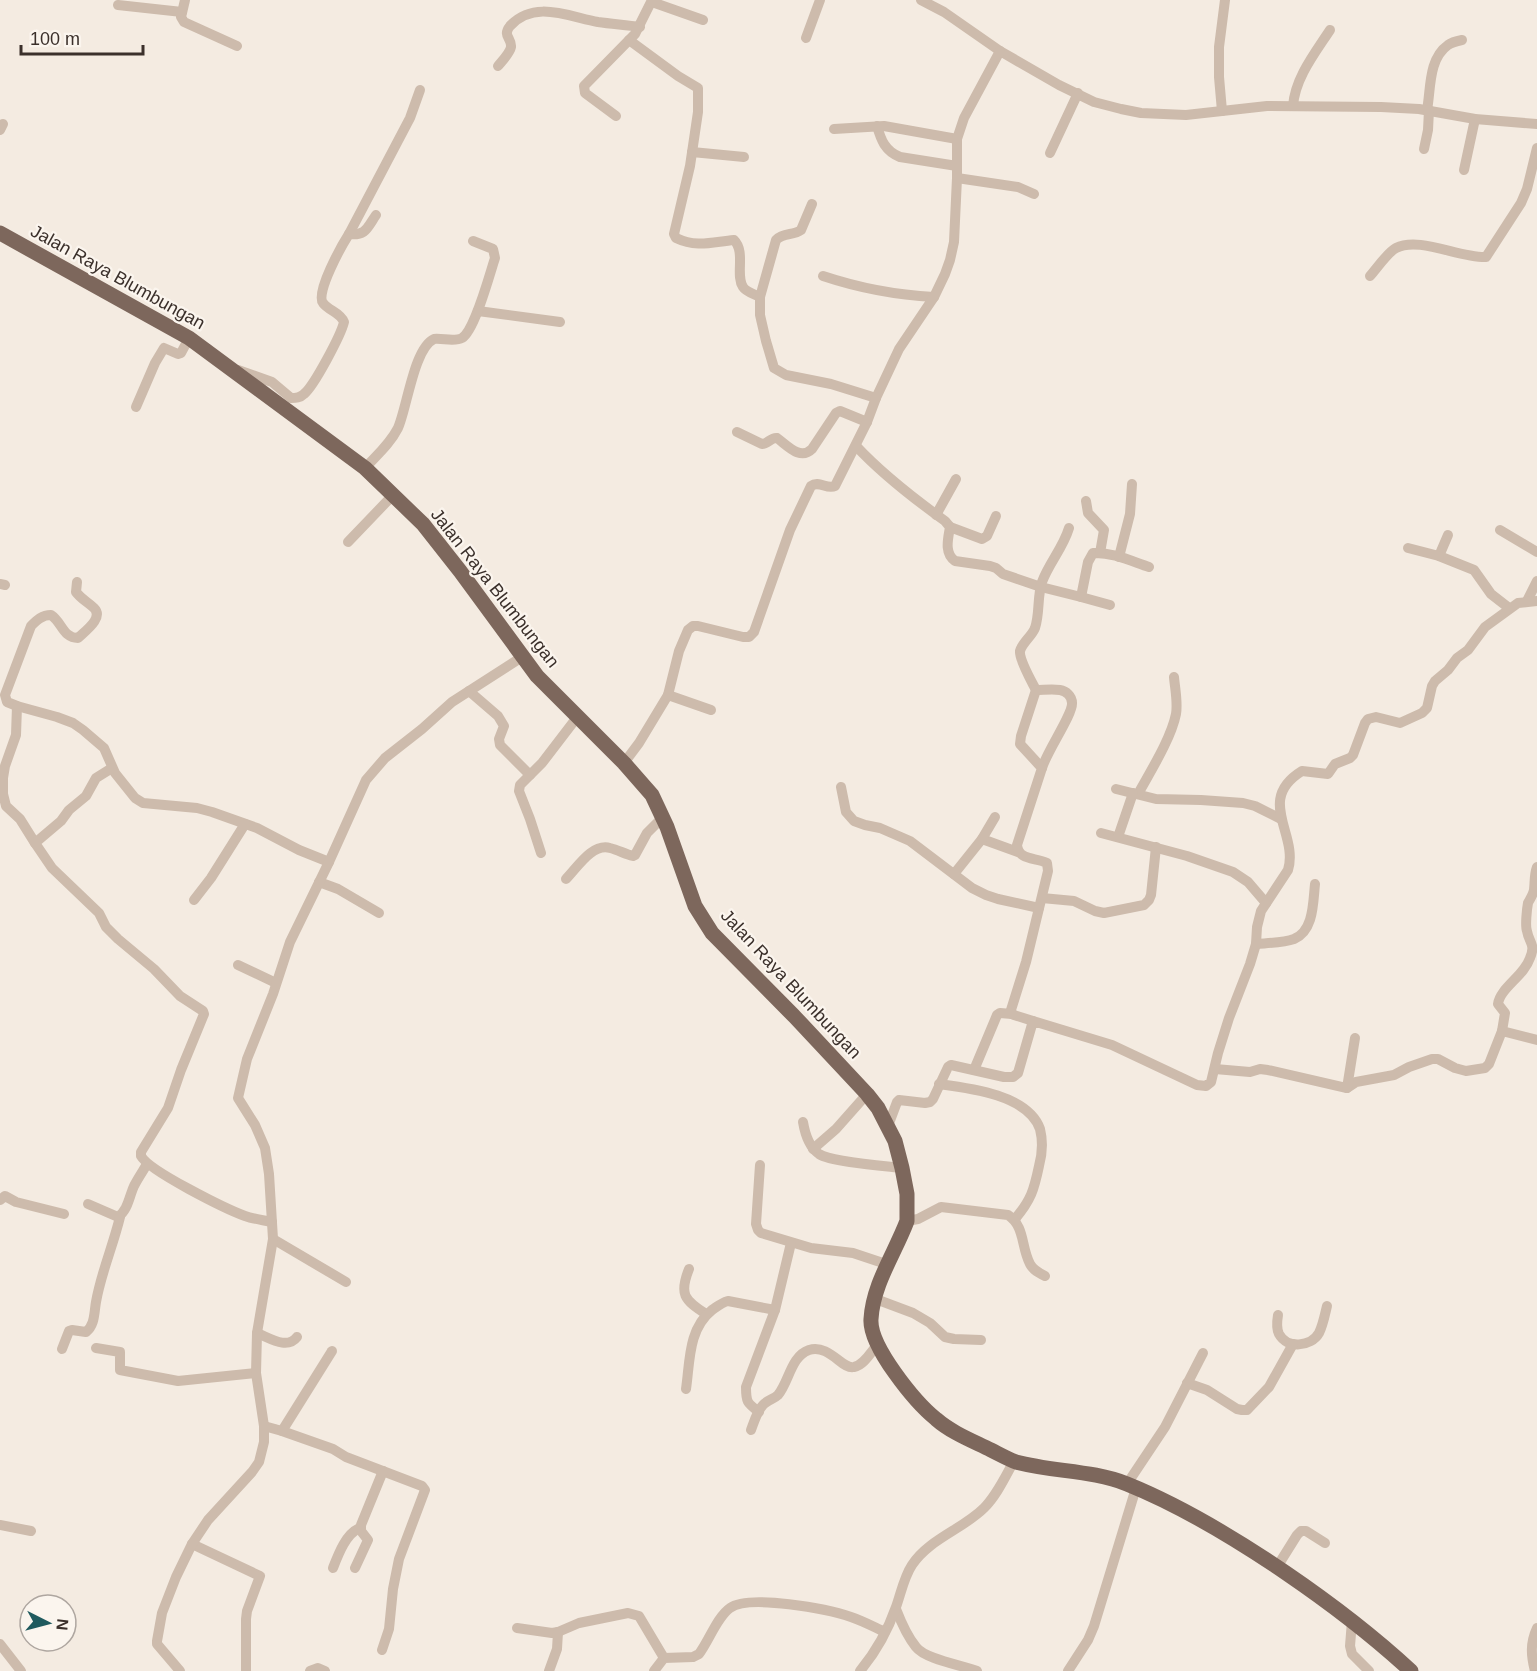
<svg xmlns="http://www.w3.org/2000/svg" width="1537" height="1671" viewBox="0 0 1537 1671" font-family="Arial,sans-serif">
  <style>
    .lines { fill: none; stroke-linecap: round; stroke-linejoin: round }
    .minor { stroke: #cdbbac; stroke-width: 10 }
    .primary { stroke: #7d675c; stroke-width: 15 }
    .labels { text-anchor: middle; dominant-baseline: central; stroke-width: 4.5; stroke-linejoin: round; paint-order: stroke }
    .street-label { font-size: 18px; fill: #3b302b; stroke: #fbf5ee }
  </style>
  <rect width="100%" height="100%" fill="#f4ebe1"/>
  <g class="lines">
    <!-- minor -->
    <g class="minor">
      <polyline points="185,0 181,17 184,22 237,46"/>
      <polyline points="921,0 944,12 1000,51 1059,85 1094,102 1121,109 1141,113 1186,115 1267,106 1381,107 1419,109 1475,119 1537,124"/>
      <polyline points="652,2 703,20"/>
      <polyline points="118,5 182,12"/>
      <polyline points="806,38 820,0"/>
      <path d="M629,40L678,76L698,88V112L690,166L674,234L676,238C697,248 712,242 734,240C746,252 735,275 743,287C746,292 754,294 760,297"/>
      <path d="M498,66C502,61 510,53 511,47C512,38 502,36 510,26C534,0 567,16 598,22C612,24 626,25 640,27"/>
      <path d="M1293,106C1295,78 1315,53 1330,30"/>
      <path d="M1427,110C1431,90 1428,59 1448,45C1452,42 1457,41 1462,40"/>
      <polyline points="1222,111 1219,77 1219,47 1225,0"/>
      <polyline points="616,116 585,93 584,86 635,34 652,0"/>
      <path d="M877,126C881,140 885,151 900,157L957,166"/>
      <polyline points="834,129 884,126 957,139"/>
      <polyline points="0,130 3,124"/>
      <polyline points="1424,149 1428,130 1429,110"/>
      <polyline points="692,152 744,157"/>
      <polyline points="1050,153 1078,93"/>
      <polyline points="1464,170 1475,119"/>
      <polyline points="957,178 1018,187 1034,194"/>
      <path d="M812,204L801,230C793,236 784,232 776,240L760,297V315L766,341L774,368L786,375L831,384L876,398"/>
      <polyline points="349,234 410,118 420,90"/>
      <path d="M823,276C859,288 896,295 934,297"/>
      <path d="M1370,276C1377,268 1388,252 1396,248C1419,236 1459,258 1486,257L1521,203L1527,189L1537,148"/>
      <polyline points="478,311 560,322"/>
      <path d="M238,370L272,382L291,398C296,398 300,398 304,394C314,386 341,335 344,322C340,312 329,311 323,303C315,293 342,245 349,234C366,236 367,228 376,215"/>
      <polyline points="136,407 155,363 164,348 178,354 181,353 189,338"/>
      <path d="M737,432L762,444C768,444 771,437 777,438C787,445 800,461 812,449L836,413L840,411L867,422"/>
      <path d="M856,446C883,475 913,498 945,521L950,527C948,539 944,553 955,561L990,566L996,568L1003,574L1041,587L1081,597L1088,562L1093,553C1112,552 1131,561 1149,567"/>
      <path d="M365,468C377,455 390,444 398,428C407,408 414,348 434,339C442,338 455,342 462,338C475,330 490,273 495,258L493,249L473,241"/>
      <polyline points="1086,501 1088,513 1104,530 1100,553"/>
      <polyline points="936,515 956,479"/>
      <polyline points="950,527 982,539 987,536 996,516"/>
      <polyline points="1500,530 1537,552"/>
      <polyline points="1448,535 1439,556 1474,570 1491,594 1509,608"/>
      <polyline points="348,542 394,494"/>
      <polyline points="1408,548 1439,556"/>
      <polyline points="1119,557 1130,514 1132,484"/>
      <path d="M77,582L76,592C81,599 88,602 94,608C104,618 85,631 78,638C63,638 62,622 51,615C42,615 37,620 31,626L5,695L7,702L17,706L57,717L73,723L83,730L104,748L115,773L135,798L143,803L197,808L212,812L257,828L299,850L329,862"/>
      <polyline points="0,584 5,585"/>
      <polyline points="1081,597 1110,605"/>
      <polyline points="1527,601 1537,581"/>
      <polyline points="469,691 498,716 504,726 499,739 500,745 530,775"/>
      <polyline points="668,695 711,710"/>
      <polyline points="17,706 16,735 5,766 3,778 3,794 6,806 20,819 35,843"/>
      <path d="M624,763L639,743L668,695L679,651L688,630L693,626H698L743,637H749L754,632L790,530L811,486C819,480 827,490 835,486L867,422L876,398L899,349L934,297L945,274L950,260L954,242L957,178V139L964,118L1000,51"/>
      <path d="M112,768L96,778L86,796L69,810L61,821L35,843L52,868L99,913L106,927L118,939L154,969L180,996L203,1011L204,1014L181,1070L168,1108L141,1152V1156C149,1171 226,1209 245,1216C253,1219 263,1220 272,1222"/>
      <path d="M1042,768C1047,751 1073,714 1072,703C1072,696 1066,691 1060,690C1053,689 1043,690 1036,690C1032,682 1019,660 1020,651C1022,643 1032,636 1035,628C1040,613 1037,597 1042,582C1049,563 1063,548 1069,528"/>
      <polyline points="841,787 846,812 854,821 865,825 880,828 910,841 972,888 986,895 998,899 1039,908"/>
      <polyline points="1116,789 1156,799 1201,800 1243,803 1255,806 1281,819"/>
      <path d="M1138,794C1150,772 1171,739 1176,714C1178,702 1175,689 1174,677"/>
      <polyline points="1101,833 1187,856 1233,872 1248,882 1266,903"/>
      <polyline points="1118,837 1133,793"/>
      <polyline points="982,839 1018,852"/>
      <polyline points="541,853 530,819 519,791 520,785 542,763 578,716"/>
      <polyline points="954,874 982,839 995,817"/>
      <path d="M566,879C577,868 592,843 610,848C618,850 625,854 633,856L635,855L647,833L663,817"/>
      <polyline points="319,882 338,889 379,913"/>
      <polyline points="1042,898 1074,901 1095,911 1104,913 1144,905 1149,900 1151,895 1156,847"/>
      <polyline points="194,900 211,878 245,824"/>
      <path d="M1256,944C1268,943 1283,943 1294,939C1314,931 1313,902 1315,884"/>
      <polyline points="238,965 276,983"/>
      <path d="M1033,1021L1014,1015L1012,1014L1011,1010L1026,962L1048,871L1047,863C1035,857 1019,861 1017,845L1042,768L1020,744L1021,736L1036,690"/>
      <path d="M1502,1031L1505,1013L1498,1004C1500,988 1524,976 1530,958C1536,944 1529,943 1527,931C1525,926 1527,908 1528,903C1530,899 1533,895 1534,890C1535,882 1534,875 1537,867"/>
      <polyline points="1215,1069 1250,1072 1260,1069 1268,1070 1347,1088 1356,1082 1394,1075 1409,1067 1432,1059 1438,1059 1455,1068 1466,1071 1485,1068 1489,1064 1502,1031 1537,1040"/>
      <polyline points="974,1070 997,1015 1000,1013 1012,1014"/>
      <path d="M939,1084C970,1088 1028,1095 1040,1129C1043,1141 1042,1155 1039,1166C1034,1190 1031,1200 1015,1219"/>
      <polyline points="1347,1088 1355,1038"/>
      <path d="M803,1122C805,1134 809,1147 819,1154C831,1162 885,1166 902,1168"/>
      <path d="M888,1126L897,1102L899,1100L925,1103L930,1102L933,1099L948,1067L951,1065L1004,1077H1013L1018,1073L1033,1021L1112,1045L1197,1085L1206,1086L1211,1082L1218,1053L1229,1018L1250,964L1256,944L1257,927L1261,911L1288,870C1299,834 1255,800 1302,771L1328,774L1335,764L1350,758L1353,755L1365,723L1368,719L1376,717L1400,723L1422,713L1427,708L1432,686L1435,681L1448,670L1457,658L1468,650L1485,627L1518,603L1537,601"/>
      <polyline points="813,1149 836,1129 867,1094"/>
      <polyline points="760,1165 756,1224 758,1230 761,1233 811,1248 853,1253 889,1265"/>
      <polyline points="0,1200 5,1196 16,1202 64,1214"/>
      <path d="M88,1204L118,1217C128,1210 129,1197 134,1186C138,1178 143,1171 147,1164"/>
      <path d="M907,1221L918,1219L941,1207L1008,1215C1025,1226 1021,1247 1030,1264C1033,1270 1039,1273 1045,1276"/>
      <polyline points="273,1239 346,1282"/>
      <path d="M689,1269C679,1294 684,1300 706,1314"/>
      <polyline points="873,1298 913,1313 930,1323 945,1337 954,1339 981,1340"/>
      <path d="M1278,1315C1277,1321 1276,1328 1279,1334C1287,1349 1311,1347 1319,1333C1323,1325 1325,1314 1327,1306"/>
      <path d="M257,1333C270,1338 287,1350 297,1337"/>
      <polyline points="96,1348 120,1352 120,1370 178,1381 256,1373"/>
      <path d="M62,1349L69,1331L72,1330L86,1332C95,1325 94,1313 96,1302C101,1273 113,1246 120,1217"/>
      <polyline points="1187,1383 1207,1390 1237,1409 1242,1410 1247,1410 1269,1387 1293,1344"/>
      <path d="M686,1389C690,1362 688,1329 712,1310C718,1306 721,1303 728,1301L775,1310"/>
      <path d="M759,1412C747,1403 746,1402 746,1387L775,1310L791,1243"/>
      <polyline points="264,1426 282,1431 333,1449 346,1457 422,1486 425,1490 399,1559 393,1589 389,1629 382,1650"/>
      <path d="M751,1430C754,1422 757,1411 763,1405C767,1400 774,1399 778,1395C789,1382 791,1356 809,1350C830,1344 842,1370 854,1367C864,1365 871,1352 877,1345"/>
      <polyline points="282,1431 332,1351"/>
      <polyline points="1127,1484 1165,1427 1203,1353"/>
      <polyline points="0,1525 31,1531"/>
      <polyline points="192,1544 260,1576 247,1611 246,1619 246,1671"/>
      <polyline points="1277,1567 1297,1535 1301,1531 1306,1531 1325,1543"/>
      <path d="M333,1568C338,1555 346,1533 360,1528"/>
      <polyline points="355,1568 368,1540 361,1531 361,1525 383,1471"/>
      <path d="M896,1609C901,1622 907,1636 916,1647C925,1659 961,1665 977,1671"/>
      <polyline points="1352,1621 1350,1646 1352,1654 1369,1671"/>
      <polyline points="517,1628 552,1633 558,1632 579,1623 628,1613 639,1616 664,1658"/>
      <polyline points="0,1644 21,1671"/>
      <polyline points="180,1671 157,1644 157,1641 162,1613 176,1577 192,1544 208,1520 252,1472 259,1462 264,1442 264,1426 256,1373 257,1333 273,1239 269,1174 265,1148 255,1125 238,1098 247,1059 273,994 290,942 329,862 366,780 385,758 422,729 452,702 522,657"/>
      <polyline points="310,1671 318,1668 325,1671"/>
      <polyline points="549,1671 557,1649 558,1632"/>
      <path d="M654,1671L664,1658L693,1657L699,1654C709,1641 717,1617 730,1608C749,1594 828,1609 851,1617C863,1621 874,1627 885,1632"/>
      <path d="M860,1671C875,1653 888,1630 896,1607C901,1593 904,1577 912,1565C929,1539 963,1529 984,1508C997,1495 1005,1477 1014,1461"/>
      <polyline points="1068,1671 1088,1640 1094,1626 1136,1488"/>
      <path d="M1535,1671C1531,1656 1530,1643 1537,1628"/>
    </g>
    <!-- primary -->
    <path class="primary" d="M0,233L189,338L365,468L423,524L460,571L537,676L624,763L652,795L667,827L695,906L712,933L794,1016L867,1094L878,1108L895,1141L902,1168L907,1194V1221C895,1253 873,1284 871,1319C869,1346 915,1402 936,1419C952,1433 973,1441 991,1450C999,1454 1008,1459 1016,1462C1053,1472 1092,1470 1127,1484C1184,1507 1236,1539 1286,1573C1330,1603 1372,1635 1411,1671"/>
  </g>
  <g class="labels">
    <!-- street labels -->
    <g class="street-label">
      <text transform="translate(118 277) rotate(29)">Jalan Raya Blumbungan</text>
      <text transform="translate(495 588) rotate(52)">Jalan Raya Blumbungan</text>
      <text transform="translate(791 984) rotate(47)">Jalan Raya Blumbungan</text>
    </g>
  </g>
  <!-- north arrow -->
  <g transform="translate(48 1623) rotate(96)"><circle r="28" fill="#fbf5ee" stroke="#aea6a0" stroke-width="1.5"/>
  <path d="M0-4.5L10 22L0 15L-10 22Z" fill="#1f5a5e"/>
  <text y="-9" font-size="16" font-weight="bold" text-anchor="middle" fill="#3b302b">N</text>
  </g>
  <!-- scale -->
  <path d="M21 45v9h122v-9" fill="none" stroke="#3b302b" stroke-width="3"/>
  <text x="30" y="45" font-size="18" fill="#3b302b" stroke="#fbf5ee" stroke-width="4.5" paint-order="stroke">100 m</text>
</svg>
